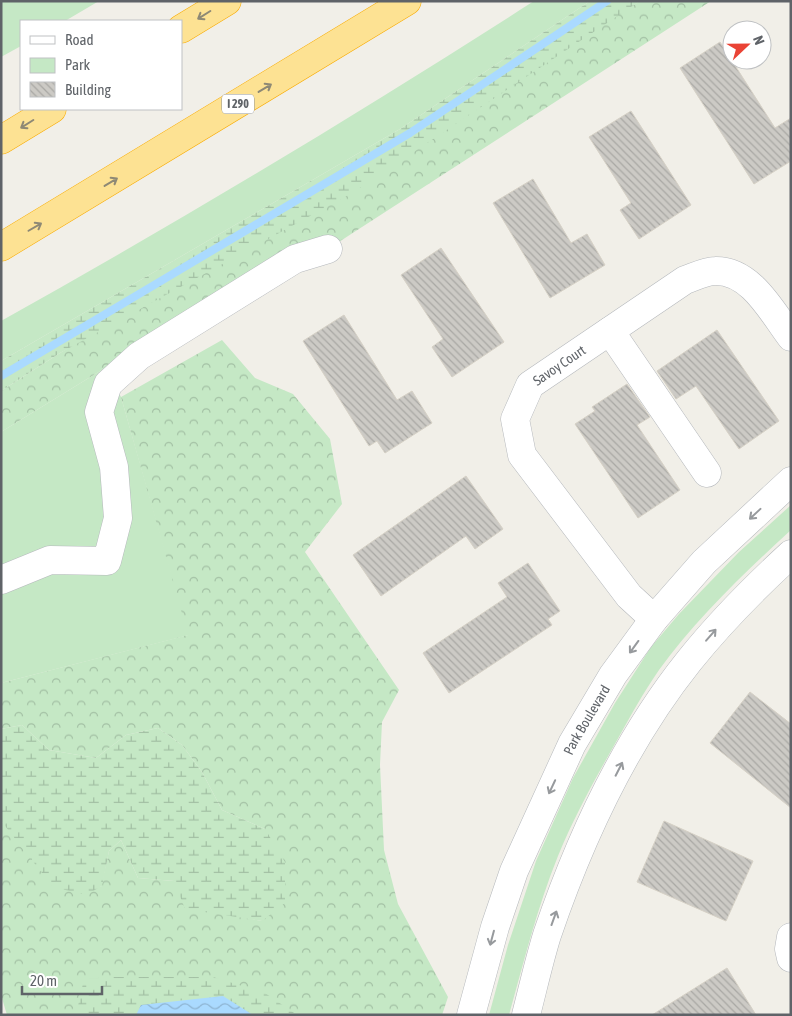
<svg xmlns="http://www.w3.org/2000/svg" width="792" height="1016" viewBox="0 0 792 1016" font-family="'Asap Condensed',sans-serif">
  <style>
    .green { fill: #c5e8c5 }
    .forest { fill: url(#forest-crowns) }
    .wetland { fill: url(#wetland-marsh) }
    .water { fill: url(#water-waves) }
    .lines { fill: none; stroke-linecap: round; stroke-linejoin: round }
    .stream { stroke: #aadaff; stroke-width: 8 }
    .building { fill: url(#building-back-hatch); stroke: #d6d1c6 }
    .minor-casing { stroke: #b5b8bc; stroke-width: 29 }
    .highway-casing { stroke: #f9ab00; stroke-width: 29 }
    .minor { stroke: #fff; stroke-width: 28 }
    .highway { stroke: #fde293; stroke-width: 28 }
    .oneway { stroke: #8e8975 }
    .oneway2 { stroke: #979a9d }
    .labels { text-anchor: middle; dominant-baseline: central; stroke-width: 5; stroke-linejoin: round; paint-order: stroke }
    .shield { fill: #fff; stroke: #8f9295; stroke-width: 1 }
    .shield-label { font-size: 12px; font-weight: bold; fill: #5f6368 }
    .street-label { font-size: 14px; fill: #5f6368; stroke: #fff }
  </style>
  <defs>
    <pattern id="forest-crowns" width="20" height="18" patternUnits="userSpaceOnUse" patternTransform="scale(1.25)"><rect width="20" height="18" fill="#c5e8c5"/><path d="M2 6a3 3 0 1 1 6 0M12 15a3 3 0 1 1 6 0" fill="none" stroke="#a3c0a4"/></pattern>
    <pattern id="wetland-marsh" width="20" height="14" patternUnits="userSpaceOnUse" patternTransform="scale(1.25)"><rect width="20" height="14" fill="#c5e8c5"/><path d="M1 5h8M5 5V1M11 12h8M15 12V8" fill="none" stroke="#a3c0a4"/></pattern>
    <pattern id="water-waves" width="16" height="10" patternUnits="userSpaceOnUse" patternTransform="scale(1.25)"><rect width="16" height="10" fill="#aadaff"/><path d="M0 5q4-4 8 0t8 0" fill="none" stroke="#8eb4d2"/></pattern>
    <pattern id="building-back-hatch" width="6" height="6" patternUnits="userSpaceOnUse" patternTransform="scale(1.25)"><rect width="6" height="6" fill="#cccac5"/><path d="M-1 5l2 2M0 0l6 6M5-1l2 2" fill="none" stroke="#a9a8a4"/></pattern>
  </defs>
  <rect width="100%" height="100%" fill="#f1efe8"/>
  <!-- green -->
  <g class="green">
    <polygon points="1,1 99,1 65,21 21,21 21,46 1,57"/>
    <path d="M534,1H590L400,129L1,361V321C182,220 360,113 534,1Z"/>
    <polygon points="105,368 121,397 189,635 1,683 1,432"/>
    <path d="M791,505V530C745,572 695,620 659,670C643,693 630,717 616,742C595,779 574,817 558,856C537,908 524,961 509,1015H489L508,945L536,861L573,778L615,703L651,647L679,614L739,552Z"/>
  </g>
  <!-- forest -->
  <g class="forest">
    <polygon points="640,1 711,1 328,249 105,368 1,432 1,391 60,353"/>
    <polygon points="222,340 255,378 293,394 330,439 342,504 305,552 399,690 382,722 380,765 384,850 398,904 448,997 442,1015 7,1015 1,995 1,818 2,822 101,887 109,851 121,840 138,878 174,881 226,914 262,921 265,829 222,810 202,772 182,745 158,728 126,735 96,758 49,750 22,725 1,729 1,683 188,635 121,397"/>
  </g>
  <!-- wetland -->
  <g class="wetland">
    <polygon points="590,1 640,1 352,193 60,353 1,391 1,361 400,129"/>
    <polygon points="22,725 49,750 96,758 126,735 158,728 182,745 202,772 222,810 265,829 285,862 285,903 262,921 185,909 174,881 138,878 121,840 109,851 102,886 86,895 53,887 2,822 1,818 1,729"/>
    <polygon points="111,977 213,977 265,993 297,1015 253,1015 222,996 141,1005 136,1015 76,1015 84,979"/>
  </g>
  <!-- water -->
  <polygon class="water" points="223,996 253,1015 136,1015 141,1005"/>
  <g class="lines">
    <!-- stream -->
    <polyline class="stream" points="1,376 410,133 607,1"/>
  </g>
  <!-- building -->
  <g class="building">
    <polygon points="720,42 775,128 791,118 791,161 754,184 680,68"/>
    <polygon points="631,111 691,205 639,239 620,210 631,203 589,137"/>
    <polygon points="533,179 571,243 587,234 605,265 550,298 493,203"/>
    <polygon points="441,248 504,342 452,377 432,347 443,339 401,275"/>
    <polygon points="344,315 397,400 412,391 432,423 385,453 377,441 369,446 303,341"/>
    <polygon points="717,330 779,421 739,449 696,386 676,399 657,371"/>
    <polygon points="627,384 650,417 637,425 680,490 638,518 575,424 595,411 592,407"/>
    <polygon points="466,476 503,529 475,549 466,536 381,596 353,555"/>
    <polygon points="528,563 560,611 548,619 552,625 449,693 423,653 507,597 498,583"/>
    <polygon points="750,692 791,724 791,808 710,743"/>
    <polygon points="664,821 753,861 726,921 637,882"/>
    <polygon points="727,968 756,1015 652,1015"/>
  </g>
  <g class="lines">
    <defs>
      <g id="minor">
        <polyline points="610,331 707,473"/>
        <polyline points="1,580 50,560 107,561 118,518 114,467 99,412 108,384 139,356 295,259 328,249"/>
        <path id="s1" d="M654,619L629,596L522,455L515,419L530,385L685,280C694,277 706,271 715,271C751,270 772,312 791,337"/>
        <polyline points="791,937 789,949 791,958"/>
        <path id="s2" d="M471,1015L495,927L514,871L572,744L613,675L654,619L704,562L791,481"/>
        <path d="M526,1015C533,988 539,961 547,935C580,838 625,741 689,661C721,621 754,588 791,554"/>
      </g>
      <g id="highway">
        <polyline points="181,29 227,1"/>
        <polyline points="1,140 52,109"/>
        <polyline points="1,247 407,1"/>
      </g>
    </defs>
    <!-- minor casing -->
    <use href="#minor" class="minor-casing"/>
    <!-- highway casing -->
    <use href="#highway" class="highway-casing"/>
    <!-- minor -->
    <use href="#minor" class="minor"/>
    <!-- highway -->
    <use href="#highway" class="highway"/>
  </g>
  <!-- one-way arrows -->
  <defs><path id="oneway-shaft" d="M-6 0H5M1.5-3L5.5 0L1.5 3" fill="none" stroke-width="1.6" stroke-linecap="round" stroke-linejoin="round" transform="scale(1.25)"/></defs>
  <g class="oneway">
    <use href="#oneway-shaft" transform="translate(204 15) rotate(148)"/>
    <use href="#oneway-shaft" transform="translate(265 88) rotate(-31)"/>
    <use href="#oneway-shaft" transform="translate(27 124) rotate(148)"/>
    <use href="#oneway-shaft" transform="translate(111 182) rotate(-31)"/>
    <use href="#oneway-shaft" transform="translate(35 227) rotate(-30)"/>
  </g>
  <g class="oneway2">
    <use href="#oneway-shaft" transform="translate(755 514) rotate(137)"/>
    <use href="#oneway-shaft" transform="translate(711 635) rotate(-49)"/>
    <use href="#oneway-shaft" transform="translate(634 647) rotate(126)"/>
    <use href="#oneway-shaft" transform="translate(619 769) rotate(-63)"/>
    <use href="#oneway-shaft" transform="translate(552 787) rotate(115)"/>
    <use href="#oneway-shaft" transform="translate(554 918) rotate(-70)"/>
    <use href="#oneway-shaft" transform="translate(492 938) rotate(105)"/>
  </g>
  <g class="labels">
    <!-- shield labels -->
    <rect class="shield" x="222" y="94.5" width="32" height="19" rx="4"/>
    <g class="shield-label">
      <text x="238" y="104">I 290</text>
    </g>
    <!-- street labels -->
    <g class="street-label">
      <text stroke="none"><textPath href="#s1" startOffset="320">Savoy Court</textPath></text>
      <text stroke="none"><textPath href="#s2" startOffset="318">Park Boulevard</textPath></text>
    </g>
  </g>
  <!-- border -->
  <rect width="792" height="1016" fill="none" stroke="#5f6368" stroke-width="5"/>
  <!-- legend -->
  <rect x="20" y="20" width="162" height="90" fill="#ffffff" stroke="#bfc1c3"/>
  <rect x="30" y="36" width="25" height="8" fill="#ffffff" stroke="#bfc1c3"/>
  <text x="65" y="45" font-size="15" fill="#5f6368">Road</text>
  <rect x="30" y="58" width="25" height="15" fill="#c5e8c5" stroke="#bfc1c3"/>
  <text x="65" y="70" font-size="15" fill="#5f6368">Park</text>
  <rect x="30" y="82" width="25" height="15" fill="url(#building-back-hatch)" stroke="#bfc1c3"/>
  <text x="65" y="95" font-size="15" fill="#5f6368">Building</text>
  <!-- north arrow -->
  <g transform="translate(747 45) rotate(68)"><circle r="24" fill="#ffffff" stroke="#bfc1c3"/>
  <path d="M0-4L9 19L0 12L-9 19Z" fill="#ea4335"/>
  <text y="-8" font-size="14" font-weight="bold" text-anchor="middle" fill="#5f6368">N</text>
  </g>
  <!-- scale -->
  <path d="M22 986v8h80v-8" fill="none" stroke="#5f6368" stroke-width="2.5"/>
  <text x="30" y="986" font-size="15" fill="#5f6368" stroke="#ffffff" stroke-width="4" paint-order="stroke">20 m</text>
</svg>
